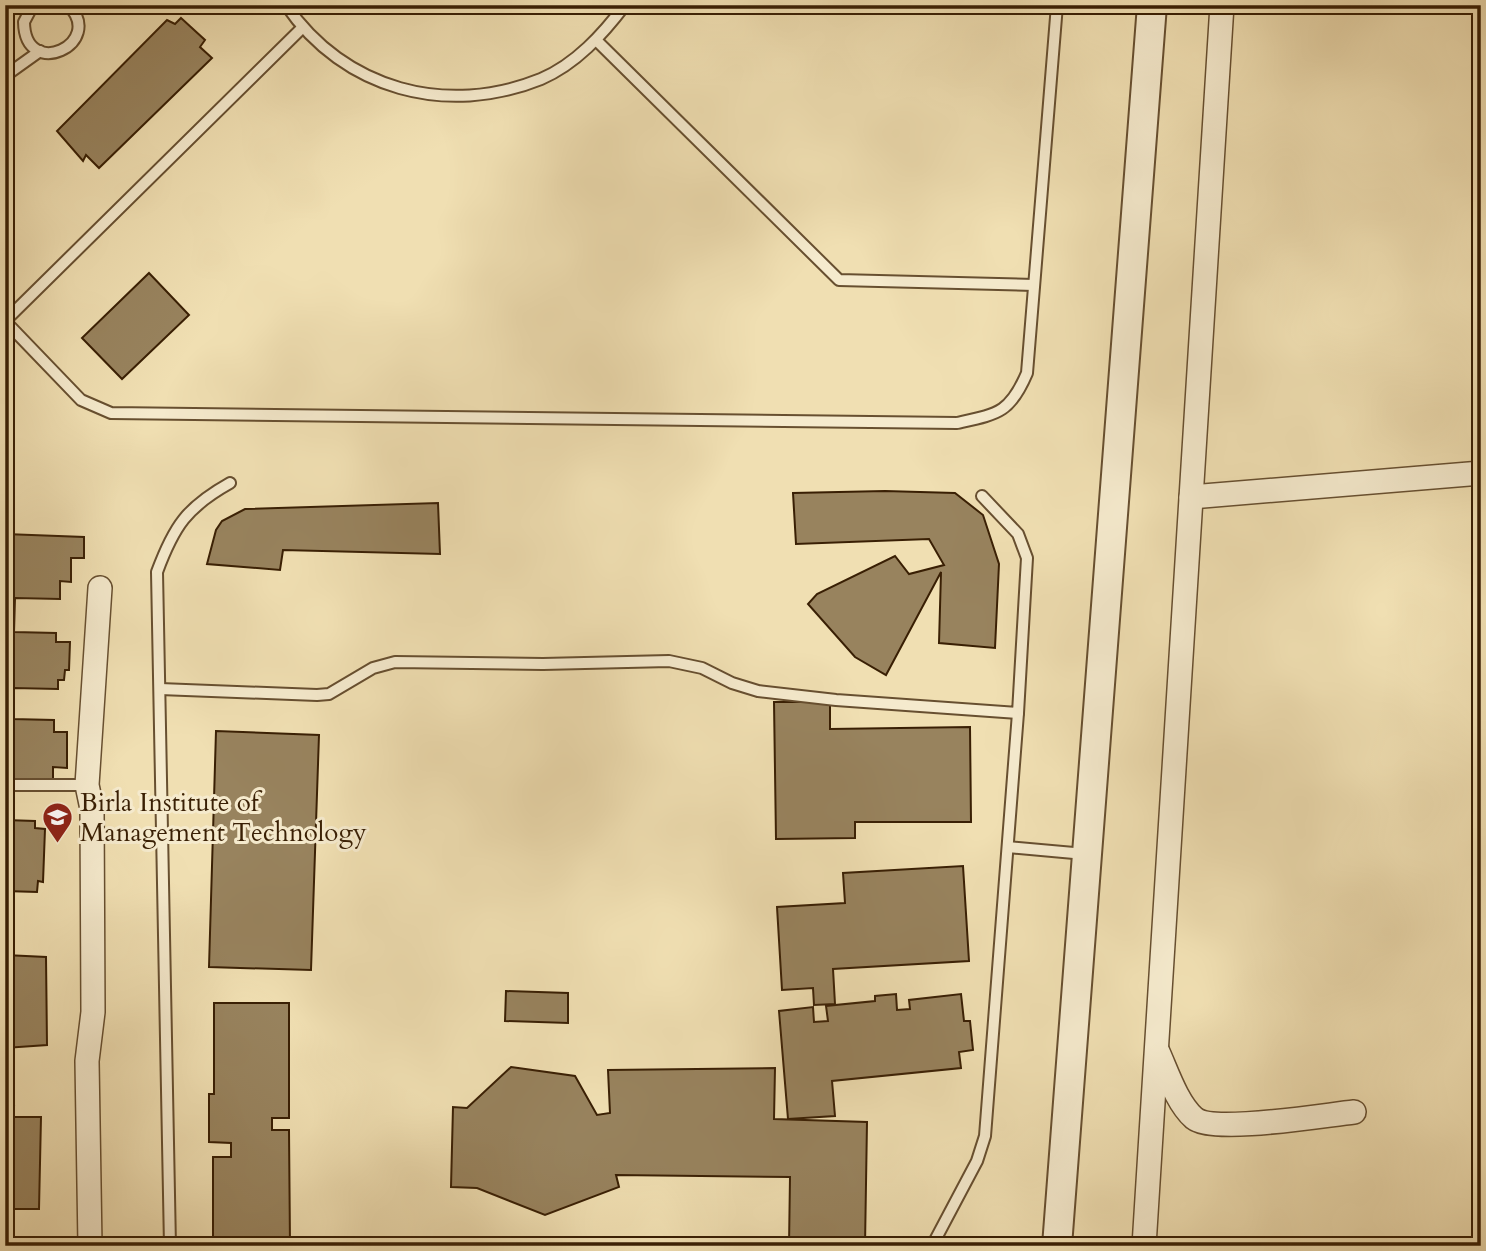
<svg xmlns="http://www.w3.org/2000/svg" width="1486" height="1251" viewBox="0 0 1486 1251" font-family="Cardo,serif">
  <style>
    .building { fill: #98835e; stroke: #391f04; stroke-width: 2 }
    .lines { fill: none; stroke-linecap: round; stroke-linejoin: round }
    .service-casing { stroke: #674f30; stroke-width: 14 }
    .minor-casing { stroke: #674f30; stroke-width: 26 }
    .tertiary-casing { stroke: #674f30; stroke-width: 32 }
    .service { stroke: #f5eacd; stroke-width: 10 }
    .minor { stroke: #f5eacd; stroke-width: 23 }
    .tertiary { stroke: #f5eacd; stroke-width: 28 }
    .labels { text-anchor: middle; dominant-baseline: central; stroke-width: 6; stroke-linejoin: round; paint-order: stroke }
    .poi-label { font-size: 26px; fill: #391f04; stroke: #f5eacd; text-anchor: start }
  </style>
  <rect width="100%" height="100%" fill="#f0dfb2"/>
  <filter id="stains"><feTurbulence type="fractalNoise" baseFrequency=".00286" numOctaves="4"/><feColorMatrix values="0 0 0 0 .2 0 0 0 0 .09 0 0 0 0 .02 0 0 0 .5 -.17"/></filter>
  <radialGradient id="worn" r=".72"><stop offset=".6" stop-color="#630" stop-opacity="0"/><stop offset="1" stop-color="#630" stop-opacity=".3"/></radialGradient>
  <!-- building -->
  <g class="building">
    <polygon points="181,18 205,40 200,47 212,58 99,168 86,155 83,161 57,131 167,20 175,24"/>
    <polygon points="149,273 189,315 122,379 82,338"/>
    <polygon points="885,491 955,493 983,515 999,564 995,648 939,643 941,572 886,675 855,657 808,604 817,594 895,556 909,574 944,565 929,539 796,544 793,493"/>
    <polygon points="438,503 440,554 283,550 280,570 207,564 216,530 222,521 245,509"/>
    <polygon points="5,534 84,537 84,558 71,558 71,582 60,581 60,599 15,598 14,632 56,633 56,642 70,642 69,670 65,670 64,680 58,680 58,689 13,688 12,719 54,720 54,732 67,732 67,768 53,767 53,783 5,781"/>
    <polygon points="774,702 830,702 830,729 970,727 971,822 855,822 855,838 776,839"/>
    <polygon points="216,731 319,735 311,970 209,967"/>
    <polygon points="5,820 35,821 35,828 45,829 43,882 38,881 37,892 5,891"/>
    <polygon points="963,866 969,961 833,969 835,1004 814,1005 813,988 782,990 777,907 845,903 843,873"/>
    <polygon points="5,955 46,957 47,1045 5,1048"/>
    <polygon points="506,991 568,993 568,1023 505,1021"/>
    <polygon points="896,994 897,1010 910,1009 909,1000 961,994 964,1021 970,1021 973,1050 959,1052 961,1068 832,1081 835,1116 788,1119 779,1011 813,1007 814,1022 828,1021 826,1006 875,1001 875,996"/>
    <polygon points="214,1003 289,1003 289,1118 272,1118 272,1130 289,1130 290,1246 213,1246 213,1157 231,1157 231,1143 209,1142 209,1094 214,1094"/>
    <polygon points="511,1067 575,1076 597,1115 610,1113 608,1070 775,1068 774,1119 867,1122 865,1246 789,1246 790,1177 616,1175 619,1187 545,1215 477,1188 451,1187 453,1107 467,1108"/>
    <polygon points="5,1106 14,1106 13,1117 41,1117 39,1209 8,1209 8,1246"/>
  </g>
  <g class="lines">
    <defs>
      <g id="service">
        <path d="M33,5L24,22C25,82 107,43 68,5"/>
        <path d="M286,5C344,90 447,117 541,79C576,64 603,34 625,5"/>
        <polyline points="597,41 839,280 1034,285"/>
        <polyline points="5,76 40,51"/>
        <path d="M5,321L81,400L111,413L957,423C998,414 1010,413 1027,373L1057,5"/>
        <polyline points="5,321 302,28"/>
        <polyline points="160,689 317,695 329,694 373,668 395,662 543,664 669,661 702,668 732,683 758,691 836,700 1018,713 1027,558 1018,534 982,496"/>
        <polyline points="5,785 87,785"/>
        <polyline points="1008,847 1085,854"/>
        <path d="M170,1246L157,572C174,526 187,507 230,483"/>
        <polyline points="932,1246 977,1161 985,1136 1018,713"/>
      </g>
      <g id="minor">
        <polyline points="1191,497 1481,473"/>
        <path d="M1158,1052C1167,1072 1177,1103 1194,1118C1213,1134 1324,1115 1354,1112"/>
        <polyline points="90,1246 87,1061 93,1012 92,809 87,785 100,588"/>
        <polyline points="1144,1246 1222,5"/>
      </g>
      <polyline id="tertiary" points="1057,1246 1152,5"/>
    </defs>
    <!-- service casing -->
    <use href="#service" class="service-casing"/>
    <!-- minor casing -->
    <use href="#minor" class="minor-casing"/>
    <!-- tertiary casing -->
    <use href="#tertiary" class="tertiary-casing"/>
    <!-- service -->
    <use href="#service" class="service"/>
    <!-- minor -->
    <use href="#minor" class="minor"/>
    <!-- tertiary -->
    <use href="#tertiary" class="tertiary"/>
  </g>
  <!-- icons -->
  <defs>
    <symbol id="university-pin" viewBox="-11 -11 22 30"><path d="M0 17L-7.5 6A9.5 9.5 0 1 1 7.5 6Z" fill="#8f2418" stroke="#f5eacd"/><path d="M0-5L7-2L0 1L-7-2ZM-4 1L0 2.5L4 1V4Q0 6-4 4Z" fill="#fff"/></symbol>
  </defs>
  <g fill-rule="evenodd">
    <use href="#university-pin" x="40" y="800" width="35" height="47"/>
  </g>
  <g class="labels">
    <!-- poi labels -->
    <g class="poi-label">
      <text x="80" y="802">Birla Institute of<tspan x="80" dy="30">Management Technology</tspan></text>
    </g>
  </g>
  <!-- margin -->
  <rect width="1486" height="1251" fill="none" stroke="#f0dfb2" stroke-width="28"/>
  <rect x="7" y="7" width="1472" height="1237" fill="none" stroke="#391f04" stroke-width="3.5"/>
  <rect x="14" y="14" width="1458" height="1223" fill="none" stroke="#391f04" stroke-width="2"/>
  <rect width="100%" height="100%" filter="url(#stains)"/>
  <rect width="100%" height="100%" fill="url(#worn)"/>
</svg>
